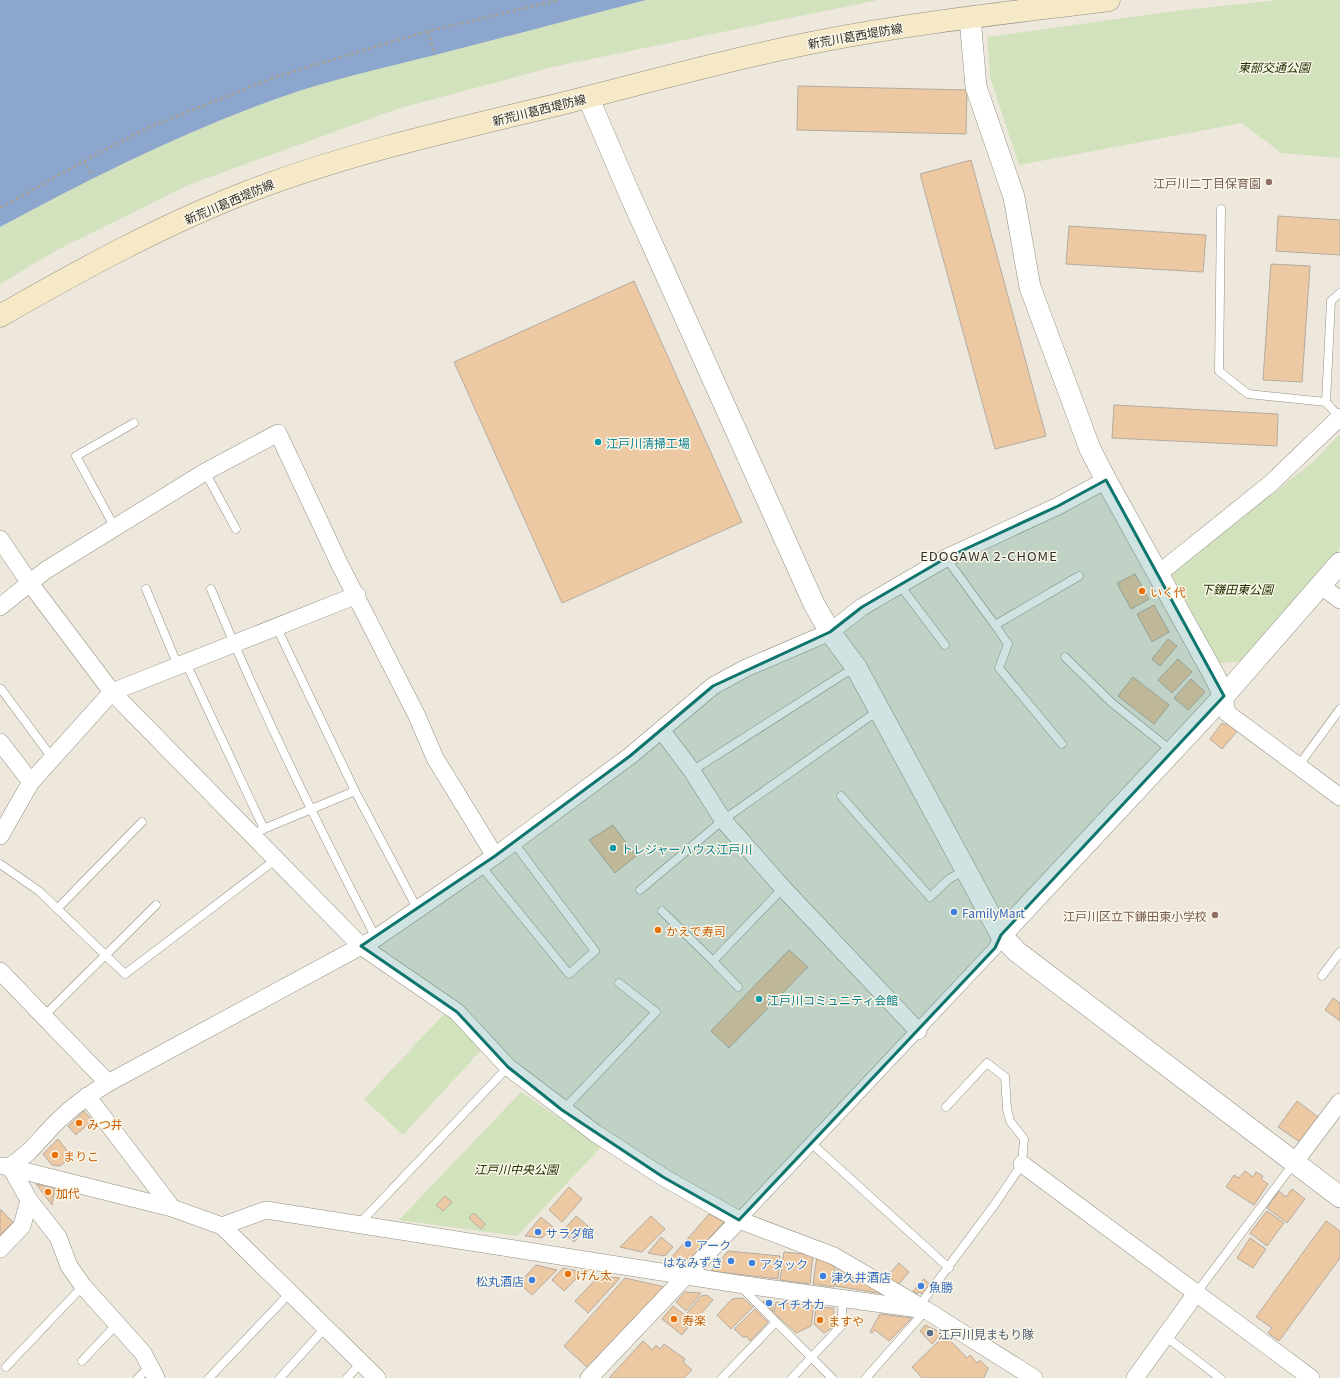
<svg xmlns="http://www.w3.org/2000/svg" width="1340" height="1378" viewBox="0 0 1340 1378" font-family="Georgia,'Noto Sans JP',serif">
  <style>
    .green { fill: #d1e2bd }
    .water { fill: #8da6cd }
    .building { fill: #ecc9a3; stroke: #b5aba1 }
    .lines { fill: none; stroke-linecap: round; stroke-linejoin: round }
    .service-casing { stroke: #938f83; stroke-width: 9 }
    .pedestrian-casing { stroke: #938f83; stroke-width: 14 }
    .minor-casing { stroke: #938f83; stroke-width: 18 }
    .tertiary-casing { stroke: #938f83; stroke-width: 22 }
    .secondary-casing { stroke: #938f83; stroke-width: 23 }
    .path { stroke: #a4a096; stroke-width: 2.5; stroke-dasharray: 3 3; stroke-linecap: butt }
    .service { stroke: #fff; stroke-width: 8 }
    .pedestrian { stroke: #fff; stroke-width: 13 }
    .minor { stroke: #fff; stroke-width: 17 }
    .tertiary { stroke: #fff; stroke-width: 21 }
    .secondary { stroke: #f5e9c7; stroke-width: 22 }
    .marked { fill: #0f766e; fill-opacity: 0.2; stroke: #0f766e; stroke-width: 3; stroke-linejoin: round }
    .education-dot { fill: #8d6e63; stroke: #faf6e8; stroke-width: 1.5 }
    .culture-dot { fill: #0f9aa8; stroke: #faf6e8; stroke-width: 1.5 }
    .food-dot { fill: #e8710a; stroke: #faf6e8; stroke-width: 1.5 }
    .shop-dot { fill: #3f7fe0; stroke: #faf6e8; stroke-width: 1.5 }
    .service-dot { fill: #5c6f8a; stroke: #faf6e8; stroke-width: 1.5 }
    .labels { text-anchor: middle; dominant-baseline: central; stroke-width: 3; stroke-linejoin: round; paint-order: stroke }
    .street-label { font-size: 12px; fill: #312f2a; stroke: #faf6e8 }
    .park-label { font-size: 12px; font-style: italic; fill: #213100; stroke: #faf6e8 }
    .education-label { font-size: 12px; fill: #785e54; stroke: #faf6e8; text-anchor: end }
    .culture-label { font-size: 12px; fill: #0d838f; stroke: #faf6e8; text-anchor: start }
    .food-label { font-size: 12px; fill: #c56008; stroke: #faf6e8; text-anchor: start }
    .shop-label { font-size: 12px; fill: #366cbe; stroke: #faf6e8; text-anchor: start }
    .service-label { font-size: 12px; fill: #4e5e75; stroke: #faf6e8; text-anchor: start }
    .neighbourhood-label { font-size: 13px; letter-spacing: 1px; fill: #312f2a; stroke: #faf6e8 }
  </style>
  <rect width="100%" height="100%" fill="#ede8db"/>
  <!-- green -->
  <g class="green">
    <path d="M646,0H878L552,67L397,109L188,185L55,251L0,284V227C97,175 196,125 302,90C351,74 402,62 452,49C517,33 582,17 646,0Z"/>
    <polygon points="1278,0 1340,0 1340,158 1281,153 1242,123 1019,165 990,77 987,37 1183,10"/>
    <polygon points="1340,434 1340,549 1240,662 1219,663 1171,574 1313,462"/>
    <polygon points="446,1012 483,1048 403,1135 364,1099"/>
    <polygon points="521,1092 601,1147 517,1236 399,1220"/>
  </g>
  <!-- water -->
  <path class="water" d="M0,0H646C576,18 506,37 435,55C391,66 346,76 302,90C196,125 97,175 0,227Z"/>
  <!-- building -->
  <g class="building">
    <polygon points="798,86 967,90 966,134 797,130"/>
    <polygon points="971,160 1046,436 995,449 920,174"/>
    <polygon points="1278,216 1340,220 1340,255 1276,251"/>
    <polygon points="1069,226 1206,235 1203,272 1066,264"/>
    <polygon points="1271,264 1310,266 1302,382 1263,380"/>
    <polygon points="634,281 742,522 562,603 454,362"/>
    <polygon points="1114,405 1278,414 1277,446 1112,438"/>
    <polygon points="1135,574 1149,599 1131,609 1117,583"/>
    <polygon points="1154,605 1169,632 1152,642 1137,614"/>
    <polygon points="1168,639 1177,646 1160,666 1152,659"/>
    <polygon points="1178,659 1192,672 1172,693 1158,680"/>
    <polygon points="1133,677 1169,705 1154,724 1118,696"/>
    <polygon points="1191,679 1205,692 1188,710 1174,698"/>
    <polygon points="1228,721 1239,729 1222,749 1210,739 1222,723 1225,725"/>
    <polygon points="613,825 636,856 615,873 589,840"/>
    <polygon points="789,950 808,967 729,1048 711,1031"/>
    <polygon points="1333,998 1340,1003 1340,1021 1325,1010"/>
    <polygon points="1297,1101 1318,1117 1300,1142 1278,1127"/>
    <polygon points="84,1111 92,1120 76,1135 68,1126"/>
    <polygon points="58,1139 72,1157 60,1166 52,1165 43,1154"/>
    <polygon points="1245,1171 1253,1177 1256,1172 1263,1176 1261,1179 1268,1184 1254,1205 1226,1187 1234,1175 1239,1178"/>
    <polygon points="36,1184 55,1188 52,1205"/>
    <polygon points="569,1187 582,1199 562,1222 549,1210"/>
    <polygon points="1292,1189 1305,1199 1287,1223 1267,1208 1279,1191 1286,1197"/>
    <polygon points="445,1196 452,1202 443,1211 436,1205"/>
    <polygon points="0,1209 13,1222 0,1235"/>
    <polygon points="1267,1211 1284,1223 1267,1246 1250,1233"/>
    <polygon points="474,1213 485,1224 481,1229 469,1218"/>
    <polygon points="709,1214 724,1222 690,1259 671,1258"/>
    <polygon points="576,1216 588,1226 574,1242 562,1232"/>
    <polygon points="651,1216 665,1229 642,1252 620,1247"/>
    <polygon points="541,1217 553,1227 542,1238 525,1236"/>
    <polygon points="1326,1221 1340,1231 1340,1258 1279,1341 1268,1333 1272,1328 1256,1317"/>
    <polygon points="661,1237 673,1247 665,1256 648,1253"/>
    <polygon points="1250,1238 1266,1249 1253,1268 1237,1258"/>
    <polygon points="728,1251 780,1256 778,1279 711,1271"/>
    <polygon points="784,1252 813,1255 810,1284 780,1280"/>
    <polygon points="817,1256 835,1267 834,1287 813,1284"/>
    <polygon points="899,1263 909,1272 898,1285 885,1279"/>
    <polygon points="536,1265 557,1270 532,1295 519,1283"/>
    <polygon points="563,1268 583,1272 564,1291 552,1280"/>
    <polygon points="838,1268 891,1294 890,1295 835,1286"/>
    <polygon points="599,1276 620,1278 588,1313 575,1301"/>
    <polygon points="625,1278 665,1287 589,1369 564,1346"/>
    <polygon points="924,1279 931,1285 923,1295 919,1292 917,1294 913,1291"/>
    <polygon points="685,1292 701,1293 686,1311 676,1302"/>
    <polygon points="707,1295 713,1300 699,1316 697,1315 694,1318 687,1313 701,1296"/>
    <polygon points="743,1298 753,1307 731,1329 717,1315 732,1299"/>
    <polygon points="763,1301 773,1301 773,1312 763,1302"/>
    <polygon points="776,1302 814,1306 811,1326 796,1333 774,1313"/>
    <polygon points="673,1306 693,1321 682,1335 662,1319"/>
    <polygon points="816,1307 834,1308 833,1327 824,1333 814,1324"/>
    <polygon points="755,1309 768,1322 750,1341 746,1336 744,1338 734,1329"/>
    <polygon points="880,1314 912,1318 889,1341 875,1330 872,1333 870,1332"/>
    <polygon points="925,1325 942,1333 932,1344 920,1331"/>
    <polygon points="945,1335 967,1358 970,1355 977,1363 980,1360 988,1368 984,1378 922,1378 912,1367"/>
    <polygon points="643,1341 653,1350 656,1345 660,1349 664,1344 685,1359 683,1362 692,1370 684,1378 609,1378"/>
  </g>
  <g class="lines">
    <defs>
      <g id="service">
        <polyline points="1221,209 1219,371 1248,394 1326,402 1340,418"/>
        <polyline points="1326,402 1331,301 1340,293"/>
        <polyline points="205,472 236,529"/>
        <polyline points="115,528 76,456 134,423"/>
        <polyline points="946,558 995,625 1079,576"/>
        <polyline points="899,584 945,645"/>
        <polyline points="146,589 178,666"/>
        <path d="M211,589C260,708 317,824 376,938"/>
        <polyline points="995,625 1008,644 999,668 1062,744"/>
        <polyline points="276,626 355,791 418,910"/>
        <polyline points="1065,657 1112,703 1172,751"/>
        <polyline points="186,663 264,829"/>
        <polyline points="1,689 53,759"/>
        <polyline points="1299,765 1340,709"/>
        <polyline points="692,771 855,667"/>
        <polyline points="841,796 930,897 949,879 965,870"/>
        <polyline points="261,830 355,791"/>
        <polyline points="0,864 39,891 125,974 275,860"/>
        <polyline points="481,866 569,974 595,951 514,843"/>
        <polyline points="640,890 723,820 879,710"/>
        <polyline points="57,909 142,822"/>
        <polyline points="662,911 713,961"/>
        <polyline points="1322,976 1340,952"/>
        <polyline points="738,987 713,961 783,888"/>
        <polyline points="44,1016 156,905"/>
        <polyline points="563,1110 656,1012 619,983"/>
        <polyline points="810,1142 949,1268"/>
        <polyline points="359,1224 508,1067"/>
        <polyline points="740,1286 832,1378"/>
        <polyline points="1197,1292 1294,1163"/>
        <polyline points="919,1306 995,1204 1022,1164 1024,1139 1010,1121 1007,1109 1005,1077 987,1063 946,1107"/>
        <polyline points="1165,1336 1220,1378"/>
        <polyline points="82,1361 117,1324"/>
        <polyline points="6,1367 83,1286"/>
        <polyline points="138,1378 149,1367"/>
        <polyline points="209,1378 290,1293"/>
        <polyline points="280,1378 325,1328"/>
        <polyline points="347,1378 361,1363"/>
        <polyline points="722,1378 775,1323"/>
        <polyline points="792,1378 841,1326 843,1298"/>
        <polyline points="866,1378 926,1310"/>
      </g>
      <polyline id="pedestrian" points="739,1220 995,948 1001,935"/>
      <g id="minor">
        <polyline points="0,539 29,582 112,692 361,946 457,1012 508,1067 595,1133 663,1177 739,1220 834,1256 926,1310"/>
        <polyline points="1158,574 1270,484 1340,417"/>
        <polyline points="1320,585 1340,600"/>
        <polyline points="0,607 46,570 205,472 278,433 339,563 417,716 435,758 495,856"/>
        <polyline points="1224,696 1227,713 1340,797"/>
        <polyline points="662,731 692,771 723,820 783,888 918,1031"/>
        <polyline points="0,742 31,782"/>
        <polyline points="0,836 31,782 112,692 357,595"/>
        <polyline points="0,971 108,1083"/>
        <polyline points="87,1096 172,1208"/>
        <polyline points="1294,1163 1340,1102"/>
        <polyline points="1022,1164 1311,1378"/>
        <polyline points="4,1166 172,1208 222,1226 266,1210 738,1284 926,1310 1034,1378"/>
        <polyline points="222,1226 377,1378"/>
        <polyline points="0,1249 22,1226 29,1200"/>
        <path d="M156,1378L143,1353L83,1286L69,1266L58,1237L29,1200L10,1166C31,1154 43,1134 61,1118C75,1104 92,1093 108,1083L376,938L495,856L630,756L713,686L746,668L830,632L862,607L946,558L1058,506L1106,480"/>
        <polyline points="589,1378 739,1220"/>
        <polyline points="1135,1378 1197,1292"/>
      </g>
      <g id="tertiary">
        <polyline points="970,18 976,87 1014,197 1030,287 1090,449 1106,480 1214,675 1224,696"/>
        <polyline points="588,97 630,195 814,604 830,632 856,667 1001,935 1016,951 1340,1197"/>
        <polyline points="1001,935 1224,696 1340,563"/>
      </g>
      <path id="secondary" d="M0,316C80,270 164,224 250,191C347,154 448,131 548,107C641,84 732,58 826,40C919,22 1015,12 1109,0"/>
    </defs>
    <!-- service casing -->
    <use href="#service" class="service-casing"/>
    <!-- pedestrian casing -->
    <use href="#pedestrian" class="pedestrian-casing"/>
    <!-- minor casing -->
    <use href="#minor" class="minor-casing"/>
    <!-- tertiary casing -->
    <use href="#tertiary" class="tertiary-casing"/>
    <!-- secondary casing -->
    <use href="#secondary" class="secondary-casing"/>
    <!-- path -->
    <g class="path">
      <polyline points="428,31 435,55"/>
      <polyline points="84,161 93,177"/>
      <polyline points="0,208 84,161 147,128 278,76 428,31 559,0"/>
    </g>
    <!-- service -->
    <use href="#service" class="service"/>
    <!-- pedestrian -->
    <use href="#pedestrian" class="pedestrian"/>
    <!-- minor -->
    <use href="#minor" class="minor"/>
    <!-- tertiary -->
    <use href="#tertiary" class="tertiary"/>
    <!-- secondary -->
    <use href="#secondary" class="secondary"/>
  </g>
  <!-- marked area -->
  <path class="marked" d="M1106,480L1224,696L1001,935L995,948L739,1220L663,1177L562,1110L508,1067L457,1012L361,946L495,856L630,756L713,686L830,632L862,607L946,558L1058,506Z"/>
  <!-- markers -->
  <g class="education-dot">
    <circle cx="1269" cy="182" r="4"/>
    <circle cx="1215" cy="915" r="4"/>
  </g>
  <g class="culture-dot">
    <circle cx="598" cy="442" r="4"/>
    <circle cx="613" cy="848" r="4"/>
    <circle cx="759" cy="999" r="4"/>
  </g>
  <g class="food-dot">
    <circle cx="1142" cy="591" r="4"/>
    <circle cx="658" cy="930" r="4"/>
    <circle cx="79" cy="1123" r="4"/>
    <circle cx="55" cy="1155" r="4"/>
    <circle cx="48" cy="1192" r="4"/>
    <circle cx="568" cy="1274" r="4"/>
    <circle cx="674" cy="1319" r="4"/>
    <circle cx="820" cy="1320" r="4"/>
  </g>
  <g class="shop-dot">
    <circle cx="954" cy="912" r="4"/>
    <circle cx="538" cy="1232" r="4"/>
    <circle cx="688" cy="1244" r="4"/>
    <circle cx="731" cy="1261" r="4"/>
    <circle cx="752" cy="1263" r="4"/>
    <circle cx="823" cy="1276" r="4"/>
    <circle cx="532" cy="1280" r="4"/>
    <circle cx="921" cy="1286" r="4"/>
    <circle cx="769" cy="1303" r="4"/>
  </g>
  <circle class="service-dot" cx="930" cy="1333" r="4"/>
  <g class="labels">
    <!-- street labels -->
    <g class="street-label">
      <text transform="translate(855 35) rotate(-10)">新荒川葛西堤防線</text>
      <text transform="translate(539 109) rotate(-14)">新荒川葛西堤防線</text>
      <text transform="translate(229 201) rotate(-23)">新荒川葛西堤防線</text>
    </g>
    <!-- park labels -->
    <g class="park-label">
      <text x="1274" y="66">東部交通公園</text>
      <text x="1237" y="588">下鎌田東公園</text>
      <text x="516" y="1168">江戸川中央公園</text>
    </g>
    <!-- education labels -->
    <g class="education-label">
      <text x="1261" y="182">江戸川二丁目保育園</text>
      <text x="1207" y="915">江戸川区立下鎌田東小学校</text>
    </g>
    <!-- culture labels -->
    <g class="culture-label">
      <text x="606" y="442">江戸川清掃工場</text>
      <text x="621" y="848">トレジャーハウス江戸川</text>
      <text x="767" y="999">江戸川コミュニティ会館</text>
    </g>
    <!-- food labels -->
    <g class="food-label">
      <text x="1150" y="591">いく代</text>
      <text x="666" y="930">かえで寿司</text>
      <text x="87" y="1123">みつ井</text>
      <text x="63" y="1155">まりこ</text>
      <text x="56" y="1192">加代</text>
      <text x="576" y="1274">げん太</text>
      <text x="682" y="1319">寿楽</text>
      <text x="828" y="1320">ますや</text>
    </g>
    <!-- shop labels -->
    <g class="shop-label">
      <text x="962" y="912">FamilyMart</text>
      <text x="546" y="1232">サラダ館</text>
      <text x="696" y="1244">アーク</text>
      <text x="723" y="1261" text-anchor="end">はなみずき</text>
      <text x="760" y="1263">アタック</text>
      <text x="831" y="1276">津久井酒店</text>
      <text x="524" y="1280" text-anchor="end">松丸酒店</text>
      <text x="929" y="1286">魚勝</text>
      <text x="777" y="1303">イチオカ</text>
    </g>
    <!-- service labels -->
    <g class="service-label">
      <text x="938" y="1333">江戸川見まもり隊</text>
    </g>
    <!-- neighbourhood labels -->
    <g class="neighbourhood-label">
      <text x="989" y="555">EDOGAWA 2-CHOME</text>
    </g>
  </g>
</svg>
